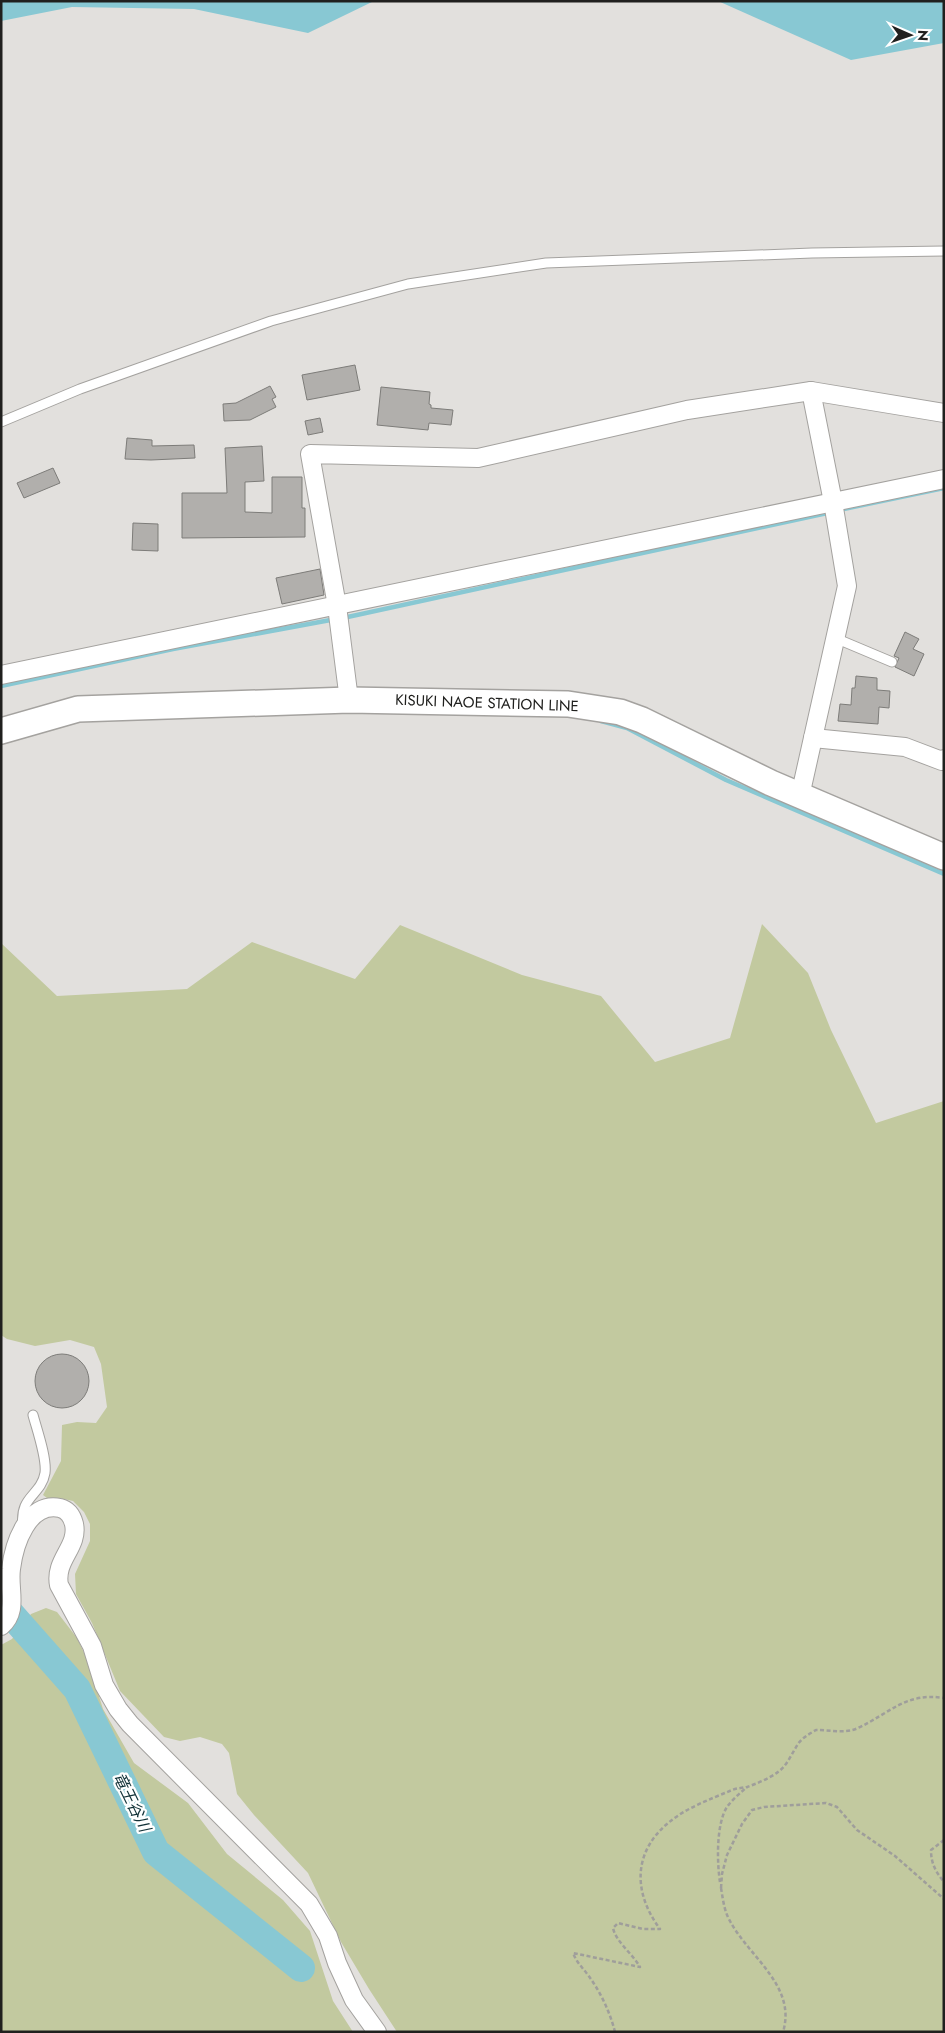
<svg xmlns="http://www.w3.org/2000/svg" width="945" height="2033" viewBox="0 0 945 2033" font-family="Jost,'Noto Sans JP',sans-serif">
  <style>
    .green { fill: #c2c99f }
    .water { fill: #88c8d3 }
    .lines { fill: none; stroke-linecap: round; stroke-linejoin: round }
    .stream { stroke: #88c8d3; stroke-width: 4.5 }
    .river { stroke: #88c8d3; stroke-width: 28 }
    .building { fill: #b1afac; stroke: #7d7c79 }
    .lane-casing { stroke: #a4a29f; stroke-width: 11 }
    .street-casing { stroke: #a4a29f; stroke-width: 20 }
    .secondary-casing { stroke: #a4a29f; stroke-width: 28 }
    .path { stroke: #9f9e9b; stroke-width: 2.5; stroke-dasharray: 4 2.5; stroke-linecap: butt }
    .lane { stroke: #fff; stroke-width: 9 }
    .street { stroke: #fff; stroke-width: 18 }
    .secondary { stroke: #fff; stroke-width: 25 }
    .labels { text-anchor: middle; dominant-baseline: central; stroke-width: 4.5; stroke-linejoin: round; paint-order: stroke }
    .street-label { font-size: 15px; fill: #20201e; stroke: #fff }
    .water-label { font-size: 16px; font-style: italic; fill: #113137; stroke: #fff }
  </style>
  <rect width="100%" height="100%" fill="#e2e0dd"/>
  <!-- green -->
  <g class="green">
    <polygon points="762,924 808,973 831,1030 876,1123 944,1101 944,2032 397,2032 369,1989 341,1942 308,1873 254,1815 237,1794 229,1753 222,1744 200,1737 180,1741 164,1737 120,1691 92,1623 76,1594 75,1574 90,1541 90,1524 84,1512 73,1501 59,1498 47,1498 43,1495 61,1461 62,1425 77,1422 96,1423 107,1407 101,1364 94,1347 70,1340 35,1346 7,1339 1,1335 1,943 57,996 187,989 252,942 355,979 400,925 522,975 601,996 655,1062 730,1038"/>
    <polygon points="46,1608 57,1612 77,1638 88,1661 103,1709 134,1763 188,1803 227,1854 283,1900 310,1931 333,2001 353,2032 1,2032 1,1645 12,1639 31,1614"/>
  </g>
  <!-- water -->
  <g class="water">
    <polygon points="1,1 374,1 308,33 194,9 72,7 1,21"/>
    <polygon points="718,1 944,1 944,43 851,60"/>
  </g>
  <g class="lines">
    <!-- stream -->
    <g class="stream">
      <polyline points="839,510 944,488"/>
      <polyline points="343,618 832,512"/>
      <polyline points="1,686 173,649 336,619"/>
      <polyline points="601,721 627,728 726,780 944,874"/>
    </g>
    <!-- river -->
    <polyline class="river" points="1,1603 77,1689 156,1852 301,1968"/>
  </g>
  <!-- building -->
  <g class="building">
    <polygon points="355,365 360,390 307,400 302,375"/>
    <polygon points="270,386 276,397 272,399 276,407 250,420 224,421 223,404 236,403"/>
    <polygon points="381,387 430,392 429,404 431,405 431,408 453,410 451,425 429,423 428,430 377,425"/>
    <polygon points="320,418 323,432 308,435 305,421"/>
    <polygon points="127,438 152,440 152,446 194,445 195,458 151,460 125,459"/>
    <polygon points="262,446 264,481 245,482 245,512 272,513 272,477 302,477 302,508 305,508 305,537 182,538 182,493 227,493 225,448"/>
    <polygon points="53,468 60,483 24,498 17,483"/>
    <polygon points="133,523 158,524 158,551 132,550"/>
    <polygon points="320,569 324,595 282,604 276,578"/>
    <polygon points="905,632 919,639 913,649 924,654 914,676 895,667 899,658 894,656"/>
    <polygon points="856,676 877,678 877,690 890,691 889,708 879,707 878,724 838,721 840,704 851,705 852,688 855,688"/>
    <circle cx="62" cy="1381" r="27"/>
  </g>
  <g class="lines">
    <defs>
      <g id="lane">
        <polyline points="1,422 80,389 271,321 408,284 546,263 812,253 944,251"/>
        <polyline points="835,638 892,662"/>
        <path d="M23,1526C19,1496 41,1496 45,1473C47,1458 37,1430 33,1415"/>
      </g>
      <g id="street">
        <polyline points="1,675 944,479"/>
        <polyline points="349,700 337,606 310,454 478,458 687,410 811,391 944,413"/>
        <polyline points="813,738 905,747 942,761 944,759"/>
        <polyline points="800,796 847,586 833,502 811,391"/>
        <path d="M1,1626C19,1611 8,1589 11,1569C14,1544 28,1501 60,1508C68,1510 72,1516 74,1524C79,1547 54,1560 59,1585L92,1646L104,1685L118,1709L130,1724L309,1904L328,1936L337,1963L354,2000L377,2032"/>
      </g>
      <polyline id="secondary" points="1,731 78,709 349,700 568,704 620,712 642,720 771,783 944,857"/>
    </defs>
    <!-- lane casing -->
    <use href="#lane" class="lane-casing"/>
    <!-- street casing -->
    <use href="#street" class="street-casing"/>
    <!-- secondary casing -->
    <use href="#secondary" class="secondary-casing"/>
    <!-- path -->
    <g class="path">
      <path d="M944,1840L931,1850C931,1864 936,1872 944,1882"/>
      <path d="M720,1882C717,1863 716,1824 727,1807C732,1800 740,1793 747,1787"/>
      <polyline points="721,1888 722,1874 727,1855 742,1824 752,1810 764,1807 826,1803 837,1807 857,1830 895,1856 944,1899"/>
      <path d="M721,1888C723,1899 724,1911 730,1921C749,1957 797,1986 783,2032"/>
      <path d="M615,2032C610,2012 600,1991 588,1975C582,1967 577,1963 573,1953L640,1967C632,1953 616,1942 613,1928L618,1923L643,1929H660C634,1894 632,1854 667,1824C685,1808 711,1799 732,1790C737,1788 742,1788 747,1787C756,1784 770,1778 778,1772C787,1766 792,1753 798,1744C802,1738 809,1734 816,1730C829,1730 846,1734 858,1728C890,1713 906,1692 944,1698"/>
    </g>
    <!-- lane -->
    <use href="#lane" class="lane"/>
    <!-- street -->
    <use href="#street" class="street"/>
    <!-- secondary -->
    <use href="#secondary" class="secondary"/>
  </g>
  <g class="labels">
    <!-- street labels -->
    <g class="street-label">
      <text transform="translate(487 703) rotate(2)">KISUKI NAOE STATION LINE</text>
    </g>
    <!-- water labels -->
    <g class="water-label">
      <text transform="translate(132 1802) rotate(64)">竜王谷川</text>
    </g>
  </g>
  <!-- border -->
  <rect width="945" height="2033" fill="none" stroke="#20201e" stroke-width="5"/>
  <!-- north arrow -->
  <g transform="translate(910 35) rotate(92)" stroke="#ffffff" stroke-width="4" paint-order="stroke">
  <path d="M0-4L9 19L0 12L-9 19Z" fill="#20201e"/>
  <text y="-8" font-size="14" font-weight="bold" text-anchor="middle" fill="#20201e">N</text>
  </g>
</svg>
